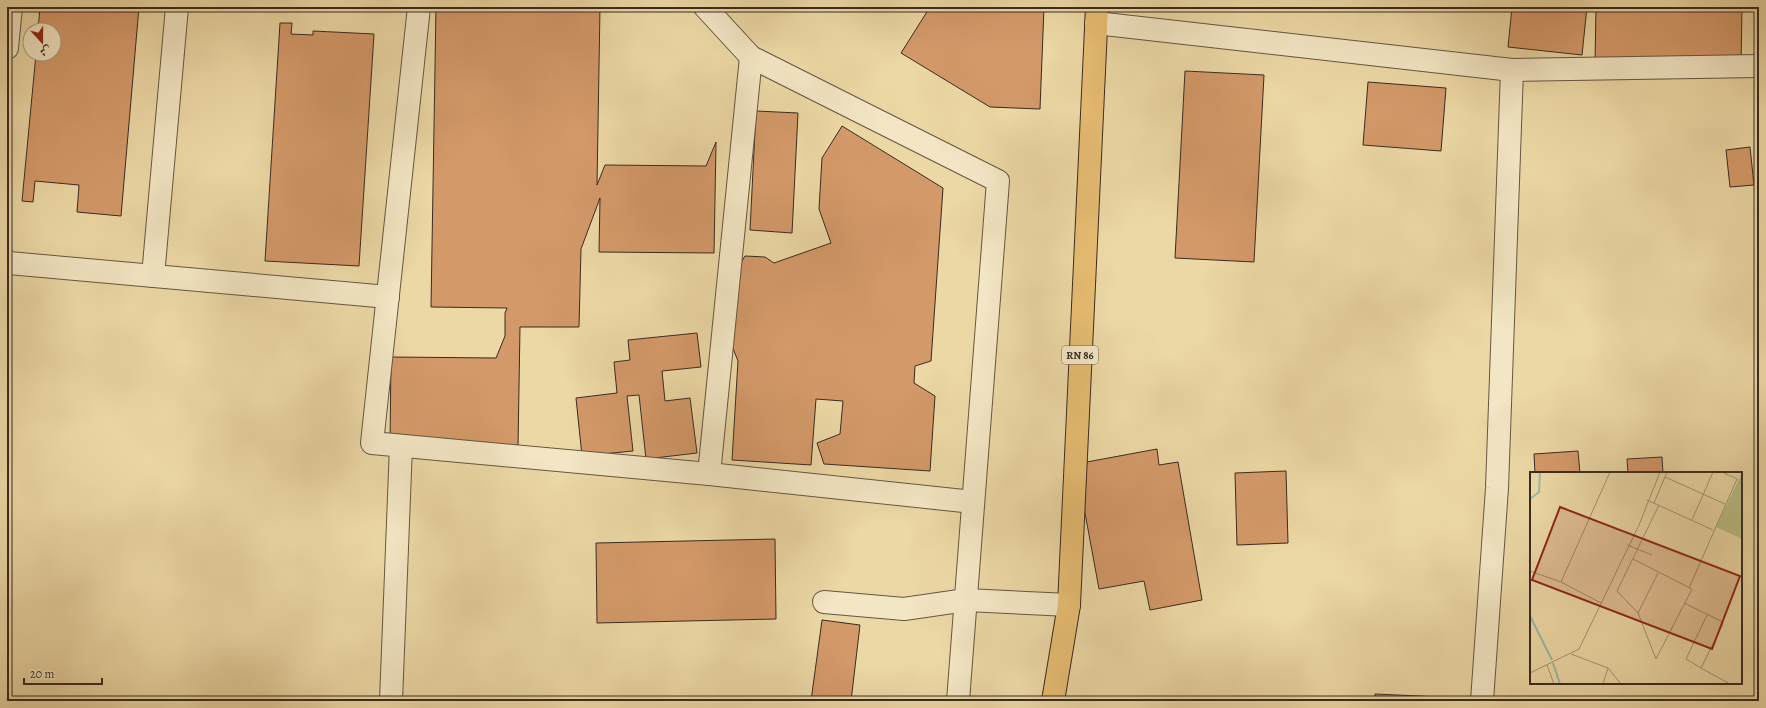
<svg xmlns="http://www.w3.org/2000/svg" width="1766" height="708" viewBox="0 0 1766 708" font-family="Alegreya,Amiri,serif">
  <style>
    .building { fill: #d49969; stroke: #382b22 }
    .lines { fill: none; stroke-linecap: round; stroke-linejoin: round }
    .street-casing { stroke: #655643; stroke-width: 24 }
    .primary-casing { stroke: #382b22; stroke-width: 24 }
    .street { stroke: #f3e6c4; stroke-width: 22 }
    .primary { stroke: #e6bc72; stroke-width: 22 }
    .labels { text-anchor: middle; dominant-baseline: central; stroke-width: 3; stroke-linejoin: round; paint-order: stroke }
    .shield { fill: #f3e6c4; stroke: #706353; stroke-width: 1 }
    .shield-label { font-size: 11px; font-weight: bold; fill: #382b22 }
    .inset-river { fill: none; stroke: #99baa6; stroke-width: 2 }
    .inset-road { fill: none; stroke: #a49371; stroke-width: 1 }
    .view { fill: #8f2418; fill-opacity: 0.15; stroke: #8f2418; stroke-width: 2 }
    .inset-edge { fill: none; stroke: #382b22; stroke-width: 2 }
  </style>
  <rect width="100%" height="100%" fill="#ecd8a5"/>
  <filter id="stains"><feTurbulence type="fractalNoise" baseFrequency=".005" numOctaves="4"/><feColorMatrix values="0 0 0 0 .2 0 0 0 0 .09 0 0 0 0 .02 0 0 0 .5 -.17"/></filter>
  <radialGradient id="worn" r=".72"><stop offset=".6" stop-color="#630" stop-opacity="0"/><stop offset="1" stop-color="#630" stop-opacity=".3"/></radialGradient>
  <!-- building -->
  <g class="building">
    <polygon points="40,7 139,7 121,216 77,212 79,185 35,181 33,202 22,201 36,54 54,54 54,30 38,30"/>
    <polygon points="436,7 600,7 597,185 605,165 706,166 716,142 714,253 599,252 600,198 581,249 579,327 520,327 518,447 390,445 391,357 496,358 505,336 505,313 507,308 431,307"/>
    <polygon points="930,7 1044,7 1040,109 990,107 901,53"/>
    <polygon points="1512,7 1587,7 1582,55 1508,47"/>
    <polygon points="1596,7 1742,7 1741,66 1595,64"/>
    <polygon points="280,23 292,23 291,34 313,35 313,31 374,34 359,266 265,261"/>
    <polygon points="1185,71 1264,75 1254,262 1175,258"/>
    <polygon points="1368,82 1446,88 1441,151 1363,145"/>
    <polygon points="756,111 798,113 792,233 750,230"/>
    <polygon points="842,126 943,188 931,361 915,366 914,383 935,396 930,471 824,464 817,443 840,434 843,401 816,399 811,465 732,460 738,361 732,346 730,281 745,256 765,257 774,263 831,243 819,209 822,158"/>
    <polygon points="1750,147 1754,185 1730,187 1726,150"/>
    <polygon points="697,333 701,367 662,371 665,401 690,398 697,453 646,459 639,395 627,396 633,451 582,456 576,398 617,393 614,362 630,360 628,340"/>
    <polygon points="1157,449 1159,465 1178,462 1202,600 1150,610 1144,581 1099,589 1076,464"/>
    <polygon points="1578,451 1580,473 1535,473 1534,454"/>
    <polygon points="1662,457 1663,473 1628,473 1627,459"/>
    <polygon points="1286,471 1288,543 1237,545 1235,473"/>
    <polygon points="775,539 776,619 597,623 596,543"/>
    <polygon points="822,620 860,625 851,701 811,701"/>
    <polygon points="1375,694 1463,698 1463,701 1375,701"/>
  </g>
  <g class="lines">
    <defs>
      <g id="street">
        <polyline points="419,7 372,443 709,474 973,502"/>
        <polyline points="705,7 751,57 998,181 958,701"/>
        <polyline points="1096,23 1512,70 1759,66"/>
        <polyline points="7,48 11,7"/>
        <polyline points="7,261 9,263 388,297"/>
        <polyline points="153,276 177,7"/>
        <polyline points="709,474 751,57"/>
        <polyline points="824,602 904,609 966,600 1069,605"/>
        <polyline points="391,701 401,446"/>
        <polyline points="1482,701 1497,488 1512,70"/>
      </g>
      <polyline id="primary" points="1053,701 1069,605 1097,7"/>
    </defs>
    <!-- street casing -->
    <use href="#street" class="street-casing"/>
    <!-- primary casing -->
    <use href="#primary" class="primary-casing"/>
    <!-- street -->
    <use href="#street" class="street"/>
    <!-- primary -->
    <use href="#primary" class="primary"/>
  </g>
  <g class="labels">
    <!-- shield labels -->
    <rect class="shield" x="1062" y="346" width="36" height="18" rx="3"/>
    <g class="shield-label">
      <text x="1080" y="355">RN 86</text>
    </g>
  </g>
  <!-- overview -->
  <g transform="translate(1530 472)">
    <rect width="212" height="212" fill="#ecd8a5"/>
    <path d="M212,1V67L186,55Z" fill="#b9be85"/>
    <path class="inset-river" d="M0,27L9,20L10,0M0,144L22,188M23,191L30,212"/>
    <path class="inset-road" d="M135,5L195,32M117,28L183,58M124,31L137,0M162,48L183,0M97,73L122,83M103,87L162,117L126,187M0,99L31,110L71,131M31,110L80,0M159,116L207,7L192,0M154,131L191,149L193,152L171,196L200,212M108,141L128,101M41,182L78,196L73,212M126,187L108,141L87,119L129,33M17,193L24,212M78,196L91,212M171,196L156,187L177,143M0,201L49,177L109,53L130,0"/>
    <path class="view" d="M30,35L210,104L182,177L2,108Z"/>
    <rect width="212" height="212" class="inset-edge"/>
  </g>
  <!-- margin -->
  <rect width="1766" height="708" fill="none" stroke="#ecd8a5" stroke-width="24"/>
  <rect x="8" y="8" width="1750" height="692" fill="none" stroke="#382b22" stroke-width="2"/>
  <rect x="12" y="12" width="1742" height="684" fill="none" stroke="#382b22"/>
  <!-- north arrow -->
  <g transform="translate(42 42) rotate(159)"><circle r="19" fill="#f3e6c4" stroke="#a89b83"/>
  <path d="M0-3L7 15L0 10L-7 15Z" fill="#8f2418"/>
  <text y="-6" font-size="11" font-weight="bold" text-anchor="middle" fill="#382b22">ش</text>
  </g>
  <!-- scale -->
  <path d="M24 678v6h78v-6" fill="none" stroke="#382b22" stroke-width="2"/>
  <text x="30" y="678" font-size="12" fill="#382b22" stroke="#f3e6c4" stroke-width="3" paint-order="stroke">20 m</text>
  <rect width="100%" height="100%" filter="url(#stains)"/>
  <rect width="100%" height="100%" fill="url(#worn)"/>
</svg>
